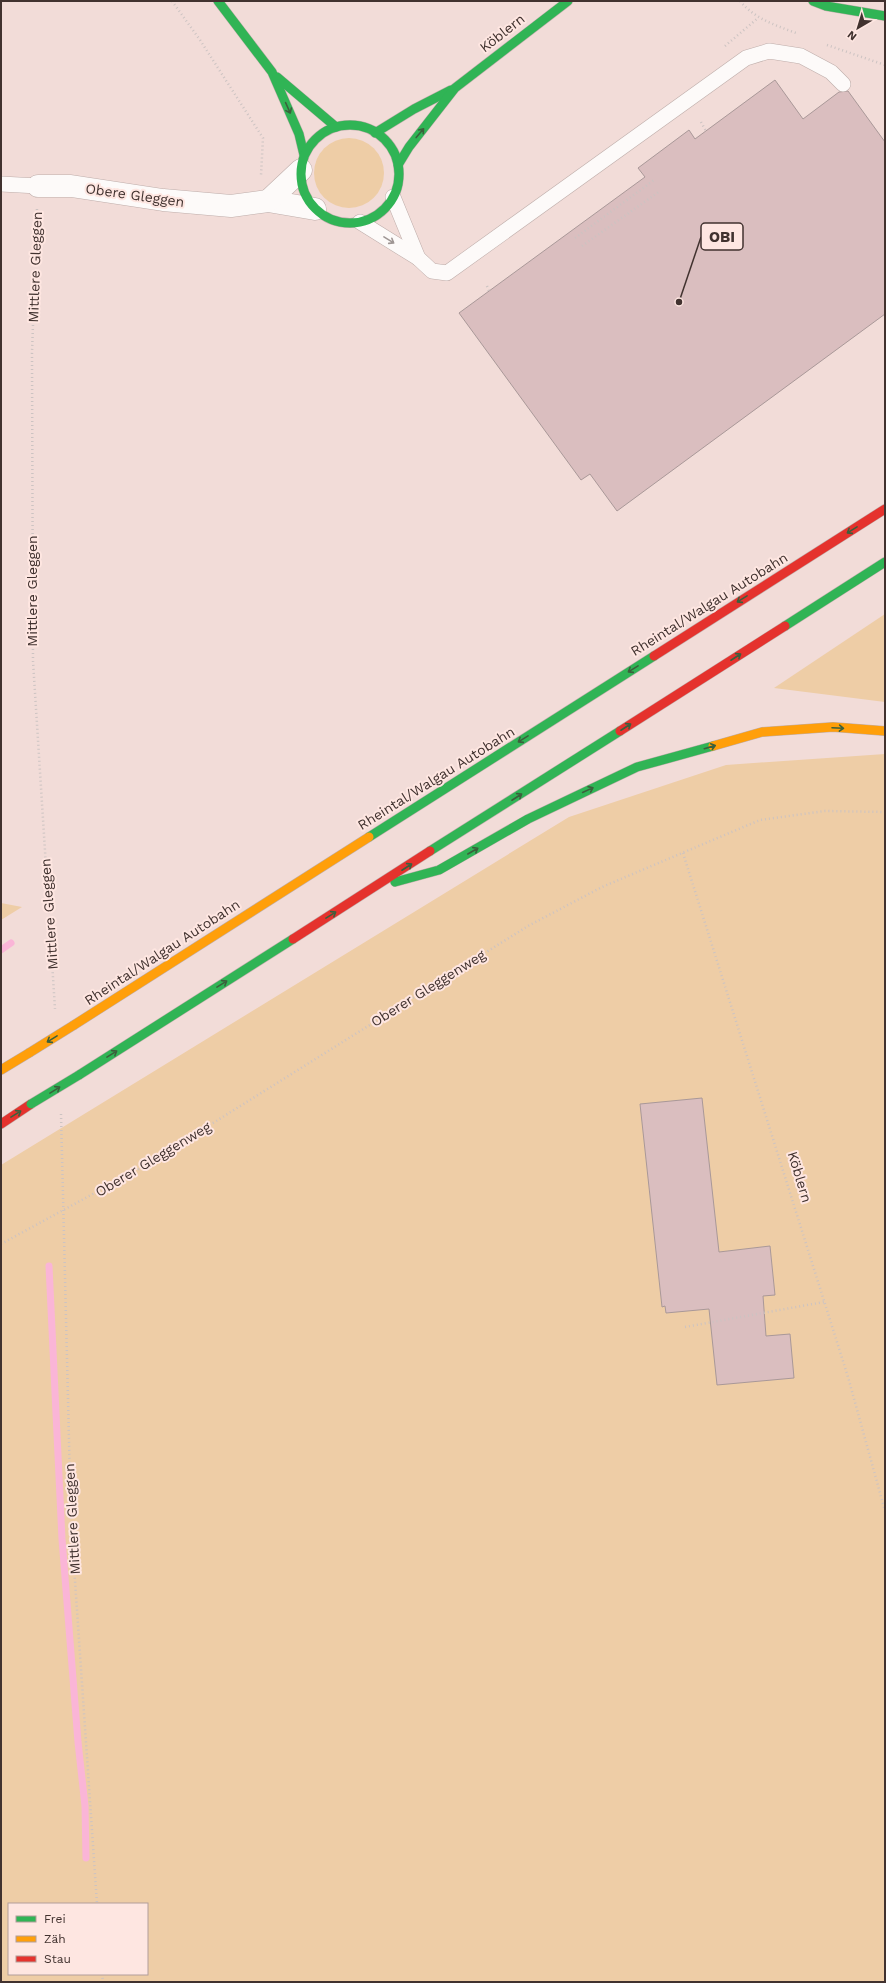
<svg xmlns="http://www.w3.org/2000/svg" width="886" height="1983" viewBox="0 0 886 1983" font-family="'Work Sans',sans-serif">
  <style>
    .green { fill: #eecda6; fill-rule: evenodd }
    .lines { fill: none; stroke-linecap: round; stroke-linejoin: round }
    .stream { stroke: #fab5d7; stroke-width: 7 }
    .building { fill: #dabebf; stroke: #a99898 }
    .lane-casing { stroke: #beadaa; stroke-width: 16 }
    .street-casing { stroke: #beadaa; stroke-width: 23 }
    .fast-casing { stroke: #beadaa; stroke-width: 10 }
    .slow-casing { stroke: #beadaa; stroke-width: 10 }
    .jam-casing { stroke: #beadaa; stroke-width: 10 }
    .path { stroke: #ccc3c2; stroke-width: 2.5; stroke-dasharray: 1 3; stroke-linecap: butt }
    .lane { stroke: #fdfaf9; stroke-width: 15 }
    .street { stroke: #fdfaf9; stroke-width: 22 }
    .fast { stroke: #30b455; stroke-width: 9 }
    .slow { stroke: #ff9f0a; stroke-width: 9 }
    .jam { stroke: #e5322d; stroke-width: 9 }
    .fast-bridge-casing { stroke: #beadaa; stroke-width: 10; stroke-linecap: butt }
    .slow-bridge-casing { stroke: #beadaa; stroke-width: 10; stroke-linecap: butt }
    .fast-bridge { stroke: #30b455; stroke-width: 9 }
    .slow-bridge { stroke: #ff9f0a; stroke-width: 9 }
    .oneway { stroke: #3b603c }
    .oneway2 { stroke: #9f9694 }
    .labels { text-anchor: middle; dominant-baseline: central; stroke-width: 4; stroke-linejoin: round; paint-order: stroke }
    .street-label { font-size: 14px; fill: #41322f; stroke: #fee6e1 }
    .leader { fill: none; stroke: #41322f; stroke-width: 1.5 }
    .callout-dot { fill: #41322f; stroke: #fee6e1; stroke-width: 1.5 }
    .callout { fill: #fee6e1; stroke: #41322f; stroke-width: 1.5 }
    .callout-label { font-size: 15px; text-anchor: middle; font-weight: bold; fill: #41322f }
  </style>
  <rect width="100%" height="100%" fill="#f2dcd8"/>
  <!-- green -->
  <g class="green">
    <circle cx="349" cy="173" r="35"/>
    <polygon points="885,614 885,702 774,688"/>
    <path d="M885,754V1982H1V1165L569,817L726,765ZM9,1904H147V1974H9Z"/>
    <polygon points="1,903 22,907 1,920"/>
  </g>
  <g class="lines">
    <!-- stream -->
    <g class="stream">
      <polyline points="1,950 11,943"/>
      <polyline points="49,1266 62,1539 78,1742 85,1806 86,1858"/>
    </g>
  </g>
  <!-- building -->
  <g class="building">
    <polygon points="775,80 803,119 839,92 848,91 885,142 885,314 617,511 590,474 581,480 459,313 645,177 638,168 689,130 695,139"/>
    <polygon points="702,1098 719,1252 770,1246 775,1295 763,1296 766,1336 790,1334 794,1378 717,1385 709,1309 666,1313 665,1306 662,1307 640,1104"/>
  </g>
  <g class="lines">
    <defs>
      <g id="lane">
        <polyline points="1,184 38,186"/>
        <polyline points="393,197 418,258"/>
        <polyline points="360,222 418,258 432,271 447,273 746,58 769,51 801,56 831,72 843,84"/>
      </g>
      <g id="street">
        <polyline points="38,186 71,186 163,200 231,206 268,201 315,209"/>
        <polyline points="268,201 301,170"/>
      </g>
      <g id="fast">
        <polyline points="218,1 272,72 299,134 304,155"/>
        <polyline points="813,1 826,6 885,16"/>
        <polyline points="277,77 336,127"/>
        <circle cx="350" cy="174" r="49"/>
        <polyline points="375,133 414,109 451,90"/>
        <polyline points="398,165 409,147 455,88 568,1"/>
        <polyline points="785,626 885,562"/>
        <polyline points="369,837 654,656"/>
        <polyline points="430,851 620,731"/>
        <polyline points="395,882 439,870 528,819 637,767 713,746"/>
        <polyline points="79,1075 293,939"/>
      </g>
      <g id="slow">
        <polyline points="713,746 762,732 833,727 885,731"/>
        <polyline points="74,1025 369,837"/>
        <polyline points="1,1070 29,1053"/>
      </g>
      <g id="jam">
        <polyline points="654,656 885,509"/>
        <polyline points="620,731 785,626"/>
        <polyline points="293,939 430,851"/>
        <polyline points="1,1124 31,1104"/>
      </g>
    </defs>
    <!-- lane casing -->
    <use href="#lane" class="lane-casing"/>
    <!-- street casing -->
    <use href="#street" class="street-casing"/>
    <!-- fast casing -->
    <use href="#fast" class="fast-casing"/>
    <!-- slow casing -->
    <use href="#slow" class="slow-casing"/>
    <!-- jam casing -->
    <use href="#jam" class="jam-casing"/>
    <!-- path -->
    <g class="path">
      <polyline points="172,1 200,40 263,138 261,175"/>
      <path d="M740,1C755,19 775,25 796,33"/>
      <polyline points="827,45 885,65"/>
      <polyline points="725,46 758,18"/>
      <polyline points="701,122 706,131"/>
      <polyline points="37,209 32,353 33,661 55,1009"/>
      <polyline points="575,238 654,180"/>
      <polyline points="582,246 660,191"/>
      <polyline points="487,286 489,291"/>
      <polyline points="683,853 848,1377 885,1511"/>
      <polyline points="61,1114 71,1522 97,1904"/>
      <polyline points="1,1244 146,1165 528,926 602,887 760,820 825,811 885,812"/>
      <polyline points="685,1327 824,1302"/>
      <polyline points="102,1974 103,1982"/>
    </g>
    <!-- lane -->
    <use href="#lane" class="lane"/>
    <!-- street -->
    <use href="#street" class="street"/>
    <!-- fast -->
    <use href="#fast" class="fast"/>
    <!-- slow -->
    <use href="#slow" class="slow"/>
    <!-- jam -->
    <use href="#jam" class="jam"/>
    <defs>
      <polyline id="fast-bridge" points="31,1104 79,1075"/>
      <polyline id="slow-bridge" points="29,1053 74,1025"/>
    </defs>
    <!-- fast-bridge casing -->
    <use href="#fast-bridge" class="fast-bridge-casing"/>
    <!-- slow-bridge casing -->
    <use href="#slow-bridge" class="slow-bridge-casing"/>
    <!-- fast-bridge -->
    <use href="#fast-bridge" class="fast-bridge"/>
    <!-- slow-bridge -->
    <use href="#slow-bridge" class="slow-bridge"/>
  </g>
  <!-- one-way arrows -->
  <defs><path id="oneway-shaft" d="M-6 0H5M1.5-3L5.5 0L1.5 3" fill="none" stroke-width="1.6" stroke-linecap="round" stroke-linejoin="round"/></defs>
  <g class="oneway">
    <use href="#oneway-shaft" transform="translate(288 108) rotate(66)"/>
    <use href="#oneway-shaft" transform="translate(420 133) rotate(-50)"/>
    <use href="#oneway-shaft" transform="translate(852 530) rotate(148)"/>
    <use href="#oneway-shaft" transform="translate(742 599) rotate(148)"/>
    <use href="#oneway-shaft" transform="translate(736 657) rotate(-33)"/>
    <use href="#oneway-shaft" transform="translate(633 669) rotate(148)"/>
    <use href="#oneway-shaft" transform="translate(626 727) rotate(-33)"/>
    <use href="#oneway-shaft" transform="translate(838 728) rotate(3)"/>
    <use href="#oneway-shaft" transform="translate(523 739) rotate(148)"/>
    <use href="#oneway-shaft" transform="translate(710 747) rotate(-16)"/>
    <use href="#oneway-shaft" transform="translate(588 790) rotate(-25)"/>
    <use href="#oneway-shaft" transform="translate(517 797) rotate(-33)"/>
    <use href="#oneway-shaft" transform="translate(473 851) rotate(-30)"/>
    <use href="#oneway-shaft" transform="translate(407 867) rotate(-33)"/>
    <use href="#oneway-shaft" transform="translate(331 915) rotate(-32)"/>
    <use href="#oneway-shaft" transform="translate(222 984) rotate(-32)"/>
    <use href="#oneway-shaft" transform="translate(52 1039) rotate(148)"/>
    <use href="#oneway-shaft" transform="translate(112 1054) rotate(-32)"/>
    <use href="#oneway-shaft" transform="translate(55 1090) rotate(-32)"/>
    <use href="#oneway-shaft" transform="translate(16 1114) rotate(-32)"/>
  </g>
  <use class="oneway2" href="#oneway-shaft" transform="translate(389 240) rotate(32)"/>
  <g class="labels">
    <!-- street labels -->
    <g class="street-label">
      <text transform="translate(502 33) rotate(-38)">Köblern</text>
      <text transform="translate(135 195) rotate(8)">Obere Gleggen</text>
      <text transform="translate(35 267) rotate(-88)">Mittlere Gleggen</text>
      <text transform="translate(32 591) rotate(-90)">Mittlere Gleggen</text>
      <text transform="translate(709 604) rotate(-32)">Rheintal/Walgau Autobahn</text>
      <text transform="translate(436 778) rotate(-32)">Rheintal/Walgau Autobahn</text>
      <text transform="translate(49 914) rotate(-94)">Mittlere Gleggen</text>
      <text transform="translate(162 952) rotate(-33)">Rheintal/Walgau Autobahn</text>
      <text transform="translate(428 988) rotate(-32)">Oberer Gleggenweg</text>
      <text transform="translate(153 1159) rotate(-31)">Oberer Gleggenweg</text>
      <text transform="translate(800 1177) rotate(73)">Köblern</text>
      <text transform="translate(72 1519) rotate(-93)">Mittlere Gleggen</text>
    </g>
  </g>
  <!-- callouts -->
  <path class="leader" d="M679 302L701 237"/>
  <circle class="callout-dot" cx="679" cy="302" r="4"/>
  <rect class="callout" x="701" y="223" width="42" height="27" rx="4"/>
  <g class="callout-label">
    <text x="722" y="242">OBI</text>
  </g>
  <!-- border -->
  <rect width="886" height="1983" fill="none" stroke="#41322f" stroke-width="4"/>
  <!-- legend -->
  <rect x="8" y="1903" width="140" height="72" fill="#fee6e1" stroke="#b29e9a"/>
  <rect x="16" y="1916" width="20" height="6" fill="#30b455" stroke="#b29e9a"/>
  <text x="44" y="1923" font-size="12" fill="#41322f">Frei</text>
  <rect x="16" y="1936" width="20" height="6" fill="#ff9f0a" stroke="#b29e9a"/>
  <text x="44" y="1943" font-size="12" fill="#41322f">Zäh</text>
  <rect x="16" y="1956" width="20" height="6" fill="#e5322d" stroke="#b29e9a"/>
  <text x="44" y="1963" font-size="12" fill="#41322f">Stau</text>
  <!-- north arrow -->
  <g transform="translate(858 28) rotate(218)" stroke="#fee6e1" stroke-width="3" paint-order="stroke">
  <path d="M0-3L7 15L0 10L-7 15Z" fill="#41322f"/>
  <text y="-6" font-size="11" font-weight="bold" text-anchor="middle" fill="#41322f">N</text>
  </g>
</svg>
